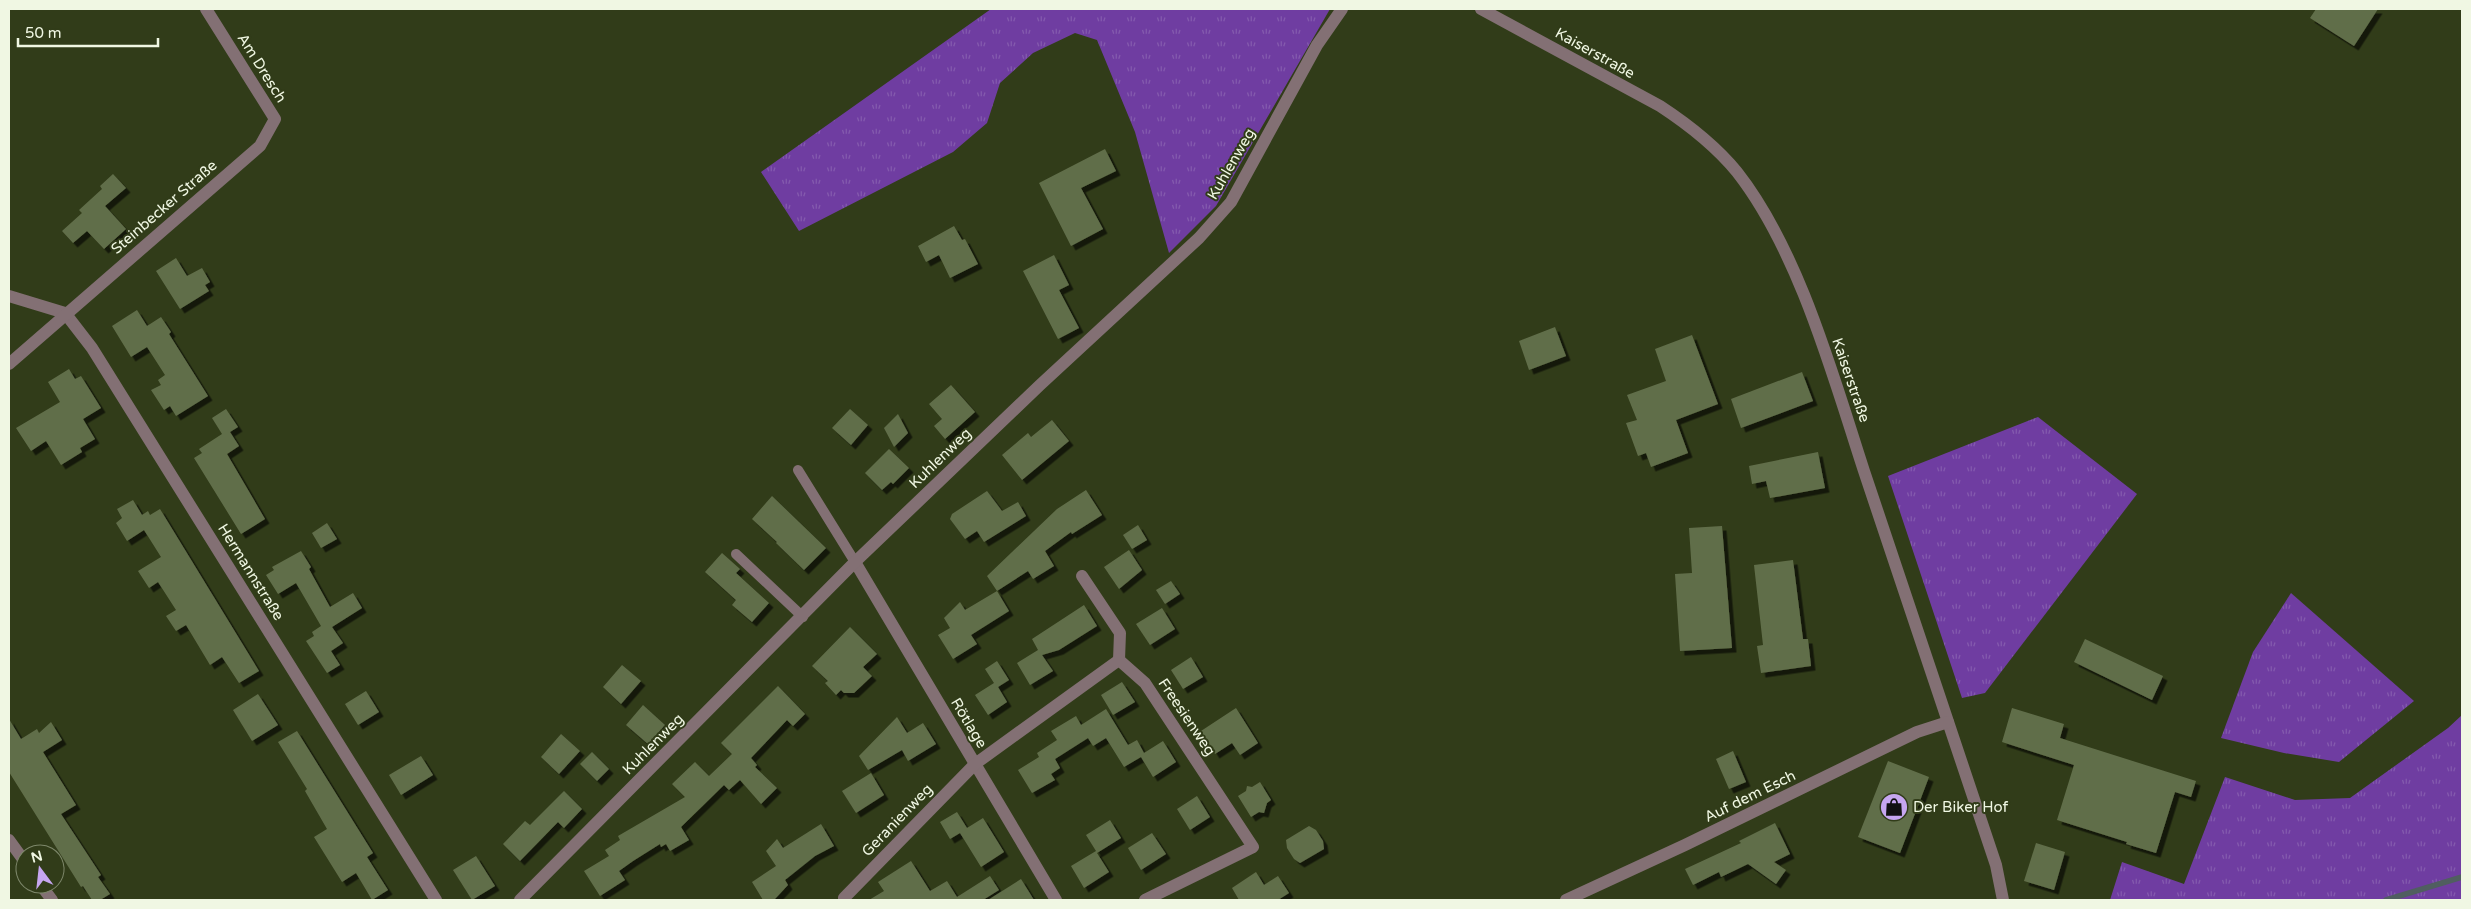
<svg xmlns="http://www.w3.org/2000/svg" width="2471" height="909" viewBox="0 0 2471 909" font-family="'Varela Round',sans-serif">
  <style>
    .grass { fill: url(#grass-tufts) }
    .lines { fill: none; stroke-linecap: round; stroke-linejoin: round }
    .stream { stroke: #505e60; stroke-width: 5.5 }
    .building { fill: #616e4a; filter: url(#shadow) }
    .service { stroke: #837074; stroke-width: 10 }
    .minor { stroke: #837074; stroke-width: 12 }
    .labels { text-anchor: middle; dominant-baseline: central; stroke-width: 4; stroke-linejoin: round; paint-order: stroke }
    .street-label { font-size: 15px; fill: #f0f7e3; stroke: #313c19 }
    .poi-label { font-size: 15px; fill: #f0f7e3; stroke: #313c19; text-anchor: start }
  </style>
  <defs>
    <pattern id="grass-tufts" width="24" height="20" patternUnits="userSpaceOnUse" patternTransform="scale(1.25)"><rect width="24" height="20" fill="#6f3da1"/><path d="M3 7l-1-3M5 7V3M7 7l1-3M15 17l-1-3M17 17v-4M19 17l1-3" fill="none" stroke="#845aae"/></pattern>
    <filter id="shadow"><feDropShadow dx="4.5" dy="4.5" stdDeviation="0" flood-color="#0009"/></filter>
  </defs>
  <rect width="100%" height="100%" fill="#313c19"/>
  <!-- grass -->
  <g class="grass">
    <polygon points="991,9 1330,9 1216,206 1169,253 1135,132 1097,40 1075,33 1033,53 1000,83 987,123 953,152 799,231 761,172"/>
    <polygon points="2038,417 2137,494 1985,693 1962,698 1888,476"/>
    <polygon points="2291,593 2414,701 2339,762 2284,753 2221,738 2253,652"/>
    <polygon points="2462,715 2462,900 2110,900 2122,862 2184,884 2225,777 2295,800 2350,798 2448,728"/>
  </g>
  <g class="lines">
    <!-- stream -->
    <polyline class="stream" points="2386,900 2462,877"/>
  </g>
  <!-- building -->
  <g class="building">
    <polygon points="2316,9 2378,9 2354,46 2310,18"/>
    <polygon points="1105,149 1116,171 1081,188 1103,229 1071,246 1039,183"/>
    <polygon points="113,174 126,188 105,206 126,229 104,249 87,231 73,243 62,231 82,213 79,210 102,189 100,186"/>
    <polygon points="954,226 962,240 965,239 978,264 950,278 939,255 926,262 918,246"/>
    <polygon points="1054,255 1069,285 1059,290 1079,328 1058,339 1023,271"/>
    <polygon points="176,258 187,276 202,268 210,282 205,285 209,291 180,309 156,271"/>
    <polygon points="137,310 147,326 161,317 171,332 169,334 208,396 176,416 170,406 164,410 151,390 161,385 158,380 165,375 147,347 131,357 112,326"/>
    <polygon points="1555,327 1566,356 1529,370 1519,341"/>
    <polygon points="1692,335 1718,404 1676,420 1688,453 1651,467 1646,453 1638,456 1626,423 1637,420 1627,395 1666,381 1655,349"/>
    <polygon points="69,369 75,379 81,376 101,408 83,419 95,439 80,448 82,452 61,465 46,441 31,451 16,428 60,402 48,382"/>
    <polygon points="1802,372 1813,401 1741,428 1731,399"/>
    <polygon points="951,385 975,412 945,439 934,426 942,419 929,404"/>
    <polygon points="226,409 238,427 230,432 239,446 227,454 265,519 241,534 194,458 202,453 199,449 222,434 212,418"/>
    <polygon points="850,409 868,425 851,445 832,428"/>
    <polygon points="898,414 908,433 894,447 884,428"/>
    <polygon points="1052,420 1069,441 1022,480 1002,455 1028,433 1031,437"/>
    <polygon points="889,449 909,468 893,484 891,482 882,490 865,473"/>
    <polygon points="1818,452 1825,488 1770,498 1766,481 1752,484 1749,466"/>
    <polygon points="1086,490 1102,515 1072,534 1071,532 1045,551 1054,566 1033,579 1028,571 997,591 987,576 1057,509"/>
    <polygon points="987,491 1002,511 1018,502 1026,516 984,542 977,531 965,539 950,519 952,514"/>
    <polygon points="772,496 826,548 804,570 776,543 777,542 752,519"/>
    <polygon points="133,500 142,515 148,511 150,515 160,509 259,671 239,683 222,657 210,665 186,625 176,631 166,616 176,610 158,582 149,588 138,571 161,557 144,530 127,541 116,523 122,518 117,509"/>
    <polygon points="327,523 337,539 321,548 312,533"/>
    <polygon points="1138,525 1147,540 1132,549 1123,535"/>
    <polygon points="1722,526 1732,648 1680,651 1675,574 1692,573 1689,528"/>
    <polygon points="1129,550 1142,570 1119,589 1104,567"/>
    <polygon points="301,551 311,567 309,569 330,607 353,593 362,608 332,627 343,643 331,651 340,665 327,673 306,641 314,636 312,632 321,626 296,583 278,594 266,575 274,570 272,567"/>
    <polygon points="722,553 740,569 736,573 769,603 752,622 732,605 736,600 705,572"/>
    <polygon points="1793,560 1803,639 1808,639 1811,666 1761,673 1757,646 1763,645 1754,565"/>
    <polygon points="1171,581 1180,594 1165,604 1156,590"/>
    <polygon points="997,591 1009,611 971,635 977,644 953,659 938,635 950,628 944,618 960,602 965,610"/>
    <polygon points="1084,605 1097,626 1059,650 1042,655 1053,671 1030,685 1017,663 1038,650 1032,639"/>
    <polygon points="1162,608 1175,629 1150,645 1136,624"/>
    <polygon points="850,627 877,654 863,667 872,676 854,693 844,693 841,690 836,695 825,683 828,681 812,666"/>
    <polygon points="2085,639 2163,676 2152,700 2074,662"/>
    <polygon points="1191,657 1203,677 1183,689 1171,670"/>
    <polygon points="997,661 1009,680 998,687 1007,702 988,715 975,695 994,683 985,669"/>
    <polygon points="622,665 641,681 621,704 603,687"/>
    <polygon points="1122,682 1135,702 1113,715 1101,695"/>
    <polygon points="778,686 805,714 793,726 787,720 751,758 757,765 755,767 777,788 761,804 740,780 729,790 724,785 681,827 689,840 670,851 666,844 661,847 660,844 633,861 619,871 625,880 600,896 584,871 609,856 605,850 620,840 618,836 685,797 672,784 695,762 709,776 732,754 721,743"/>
    <polygon points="366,691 379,712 358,725 345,704"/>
    <polygon points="258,694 278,725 252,741 233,710"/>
    <polygon points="643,705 665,725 648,744 626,725"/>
    <polygon points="1236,708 1258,743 1240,755 1232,743 1215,754 1201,731"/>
    <polygon points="2012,708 2064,724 2060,738 2196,781 2191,797 2175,792 2156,853 2126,844 2127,842 2057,820 2074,765 2002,742"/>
    <polygon points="1106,709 1128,745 1137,740 1144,753 1163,741 1176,762 1153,777 1141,757 1124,767 1106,738 1093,746 1088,738 1055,759 1060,768 1051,774 1055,780 1032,793 1018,770 1039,757 1037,753 1057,740 1051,731 1076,716 1081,725"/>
    <polygon points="897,717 907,733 923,723 936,744 908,761 902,750 868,770 859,756"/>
    <polygon points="9,719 21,739 37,729 39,733 51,722 62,740 43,752 76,805 61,814 101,875 98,877 110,894 100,900 92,900 83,886 81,887 9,772"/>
    <polygon points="297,731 373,853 367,857 388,890 372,900 356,873 342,882 314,837 327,829 305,791 307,789 278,742"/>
    <polygon points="561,734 580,751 559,774 541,757"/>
    <polygon points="1733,751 1746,782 1729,789 1716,759"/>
    <polygon points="592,752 609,769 597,781 580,764"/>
    <polygon points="421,756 433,775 401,795 389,775"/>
    <polygon points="1888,761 1929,777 1900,853 1858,837"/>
    <polygon points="871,773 884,795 856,813 842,791"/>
    <polygon points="1260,782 1271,800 1267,803 1264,813 1259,812 1251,817 1238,796 1246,791 1247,786 1252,787"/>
    <polygon points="564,791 582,809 564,828 558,822 520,861 503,844 525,821 530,825"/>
    <polygon points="1197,796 1210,817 1190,830 1177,809"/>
    <polygon points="957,812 967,828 983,818 1004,852 981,867 960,833 950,839 940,822"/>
    <polygon points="1110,820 1121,838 1097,853 1109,872 1084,888 1071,866 1096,851 1086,835"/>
    <polygon points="1775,823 1790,854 1774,862 1786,870 1776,884 1748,864 1721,877 1719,872 1693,885 1685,869 1741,843 1739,841"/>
    <polygon points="821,824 834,846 815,856 785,880 788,885 774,900 763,900 752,882 776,866 766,851 777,839 783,848"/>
    <polygon points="1309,826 1316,830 1323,841 1324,849 1300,863 1294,859 1287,848 1286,840"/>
    <polygon points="1152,833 1166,854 1141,870 1128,848"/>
    <polygon points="2036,843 2065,852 2054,890 2024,881"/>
    <polygon points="476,856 495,886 472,900 453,870"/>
    <polygon points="911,861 930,891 947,881 957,897 990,876 999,890 983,900 869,900 884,891 878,882"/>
    <polygon points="1256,872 1264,885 1278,876 1289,893 1278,900 1239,900 1232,888"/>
    <polygon points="1021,879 1034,900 988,900"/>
  </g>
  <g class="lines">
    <!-- service -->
    <g class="service">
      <polyline points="798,470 855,562"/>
      <polyline points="736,554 803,617"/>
    </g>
    <!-- minor -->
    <g class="minor">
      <path d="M1481,9L1660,106C1689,125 1715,145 1737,172C1799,251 1833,376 1864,471C1908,602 1952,734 1996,865L2003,900"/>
      <polyline points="9,296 65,313 92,348 436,900"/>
      <polyline points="9,364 260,146 275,119 206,9"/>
      <polyline points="855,562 1056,900"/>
      <polyline points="1082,576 1120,633 1119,660"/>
      <polyline points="9,840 25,862"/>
      <polyline points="40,884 52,900"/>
      <polyline points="520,900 855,562 1040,385 1199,238 1231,202 1317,45 1342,9"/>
      <polyline points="845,900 844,898 975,764 1119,660 1145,683 1253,847 1145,900"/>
      <polyline points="1566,900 1685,845 1917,732 1948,722"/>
    </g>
  </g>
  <!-- icons -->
  <defs>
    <symbol id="shop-disc" viewBox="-11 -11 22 22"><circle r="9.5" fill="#c6a6f0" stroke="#313c19"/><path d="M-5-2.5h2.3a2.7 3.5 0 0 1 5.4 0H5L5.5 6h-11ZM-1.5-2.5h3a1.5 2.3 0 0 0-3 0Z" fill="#111"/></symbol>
  </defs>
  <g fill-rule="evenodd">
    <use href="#shop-disc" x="1878" y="791" width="32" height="32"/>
  </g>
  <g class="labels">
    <!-- street labels -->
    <g class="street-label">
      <text transform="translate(1595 53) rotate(29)">Kaiserstraße</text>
      <text transform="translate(262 68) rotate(58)">Am Dresch</text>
      <text transform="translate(1231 164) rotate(-60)">Kuhlenweg</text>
      <text transform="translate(164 207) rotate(-41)">Steinbecker Straße</text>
      <text transform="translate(1851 380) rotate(71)">Kaiserstraße</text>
      <text transform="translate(940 458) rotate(-44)">Kuhlenweg</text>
      <text transform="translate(251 572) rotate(58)">Hermannstraße</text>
      <text transform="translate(1187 717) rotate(56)">Freesienweg</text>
      <text transform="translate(969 723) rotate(59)">Rötlage</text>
      <text transform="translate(653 744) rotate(-45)">Kuhlenweg</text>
      <text transform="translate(1750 796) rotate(-26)">Auf dem Esch</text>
      <text transform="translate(897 820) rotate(-46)">Geranienweg</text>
    </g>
    <!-- poi labels -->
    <g class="poi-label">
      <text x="1913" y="807">Der Biker Hof</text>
    </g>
  </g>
  <!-- border -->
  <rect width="2471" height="909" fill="none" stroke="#f0f7e3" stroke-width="20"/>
  <!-- north arrow -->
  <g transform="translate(40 869) rotate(345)"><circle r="24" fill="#313c19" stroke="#7d876a"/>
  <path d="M0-4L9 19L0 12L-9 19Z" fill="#c6a6f0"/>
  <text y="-8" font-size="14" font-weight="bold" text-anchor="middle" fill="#f0f7e3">N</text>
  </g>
  <!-- scale -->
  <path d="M18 38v8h140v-8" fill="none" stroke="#f0f7e3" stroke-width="2.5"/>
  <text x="25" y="38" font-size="15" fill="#f0f7e3" stroke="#313c19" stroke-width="4" paint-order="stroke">50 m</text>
</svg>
